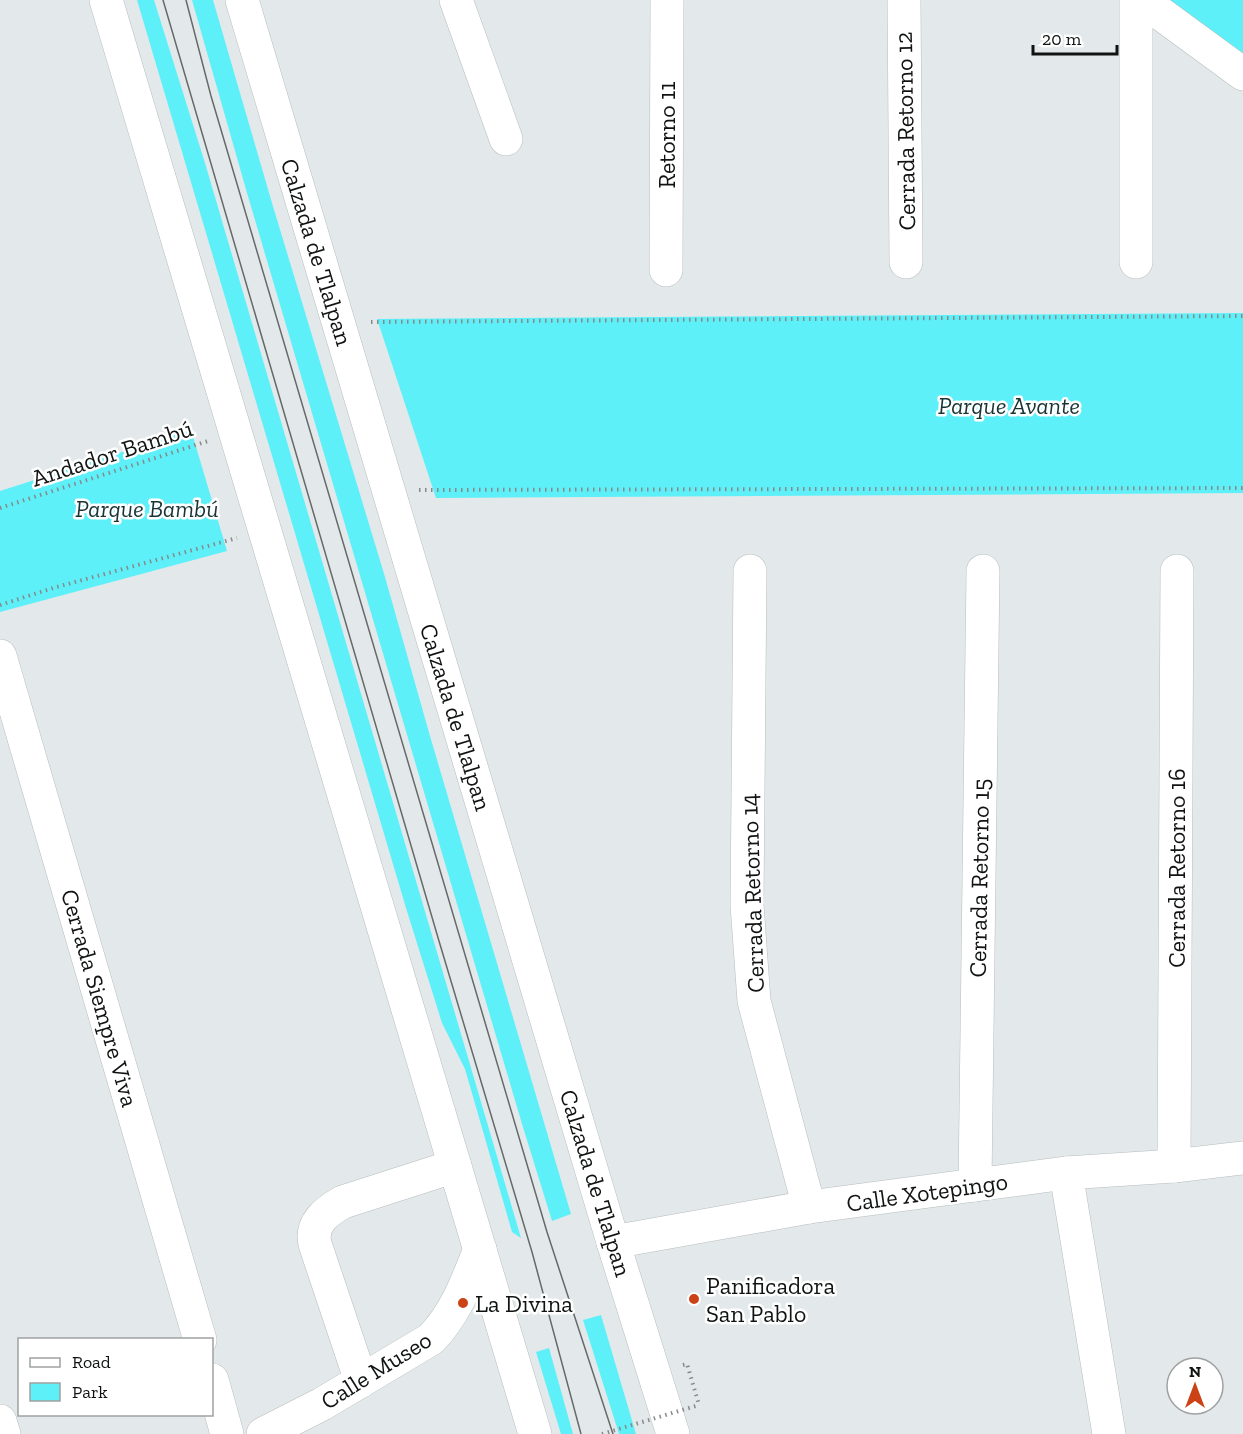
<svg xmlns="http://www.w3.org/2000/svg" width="1243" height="1434" viewBox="0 0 1243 1434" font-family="'Zilla Slab',serif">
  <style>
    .green { fill: #5ef0f8 }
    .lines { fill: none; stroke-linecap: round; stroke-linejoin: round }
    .minor-casing { stroke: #b7bdbd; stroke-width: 34 }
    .major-casing { stroke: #b7bdbd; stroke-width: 34 }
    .highway-casing { stroke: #b7bdbd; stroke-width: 34 }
    .path { stroke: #868a8b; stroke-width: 4; stroke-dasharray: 1.5 4.5; stroke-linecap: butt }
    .minor { stroke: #fff; stroke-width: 33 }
    .major { stroke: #fff; stroke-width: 33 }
    .highway { stroke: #fff; stroke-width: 33 }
    .tram { stroke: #66696a; stroke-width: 1.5 }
    .path-bridge { stroke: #868a8b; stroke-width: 4; stroke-dasharray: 1.5 4.5; stroke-linecap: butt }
    .poi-dot { fill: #ca4215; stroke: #fff; stroke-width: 2 }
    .labels { text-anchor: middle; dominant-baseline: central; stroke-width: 5; stroke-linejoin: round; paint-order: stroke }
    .street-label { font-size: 24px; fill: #111313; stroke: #fff }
    .park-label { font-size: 24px; font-style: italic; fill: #1a3435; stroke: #fff }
    .poi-label { font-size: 24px; fill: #111313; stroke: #fff; text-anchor: start }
  </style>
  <rect width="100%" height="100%" fill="#e3e9ea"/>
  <!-- green -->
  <g class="green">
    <polygon points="137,0 154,0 205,163 521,1238 512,1232 465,1069 442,1023 406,908"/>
    <polygon points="192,0 213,0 272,203 385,577 430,736 571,1214 552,1221 522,1124 247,193"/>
    <polygon points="1159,0 1243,0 1243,63"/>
    <polygon points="1243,313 1243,493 436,498 377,319"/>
    <polygon points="191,430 227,551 0,612 0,491"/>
    <polygon points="601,1315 636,1434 619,1434 583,1320"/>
    <polygon points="549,1348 573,1434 561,1434 536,1352"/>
  </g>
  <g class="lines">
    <defs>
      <g id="minor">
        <polyline points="456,0 506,139"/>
        <polyline points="904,0 906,262"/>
        <polyline points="1136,0 1136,262"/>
        <polyline points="666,270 667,0"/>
        <polyline points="750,571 747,905 754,1001 809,1207"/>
        <polyline points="0,656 200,1340"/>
        <polyline points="1174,1166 1177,571"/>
        <polyline points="1066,1173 1109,1434"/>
        <polyline points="975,1185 983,571"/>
        <polyline points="613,1242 809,1207 975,1185 1066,1173 1174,1166 1243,1158"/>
        <polyline points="212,1380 227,1434"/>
        <path d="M361,1381L315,1244C310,1223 327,1211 343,1202L455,1166"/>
        <polyline points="0,1421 4,1434"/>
        <path d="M263,1434L322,1404L431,1339C456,1313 467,1282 480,1249"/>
      </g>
      <polyline id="major" points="1142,0 1243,74"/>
      <g id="highway">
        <polyline points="106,0 535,1434"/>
        <polyline points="242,0 613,1242 673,1434"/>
      </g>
    </defs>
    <!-- minor casing -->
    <use href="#minor" class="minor-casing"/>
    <!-- major casing -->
    <use href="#major" class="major-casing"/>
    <!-- highway casing -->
    <use href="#highway" class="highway-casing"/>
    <!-- path -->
    <g class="path">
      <polyline points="371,322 1243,316"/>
      <polyline points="419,490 1243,488"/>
      <polyline points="0,508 208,441"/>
      <polyline points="0,605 53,588 237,538"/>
      <polyline points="683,1365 687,1364 699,1405"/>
    </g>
    <!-- minor -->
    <use href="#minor" class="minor"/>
    <!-- major -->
    <use href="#major" class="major"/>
    <!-- highway -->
    <use href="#highway" class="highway"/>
    <!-- tram -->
    <g class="tram">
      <polyline points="163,0 439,941 532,1252 581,1434"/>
      <polyline points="186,0 211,96 547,1232 613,1434"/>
    </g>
    <!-- path-bridge -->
    <polyline class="path-bridge" points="602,1434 699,1405"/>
  </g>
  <!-- markers -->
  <g class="poi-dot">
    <circle cx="694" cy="1299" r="6"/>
    <circle cx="463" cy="1303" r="6"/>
  </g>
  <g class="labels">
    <!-- street labels -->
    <g class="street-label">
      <text transform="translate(905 131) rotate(-91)">Cerrada Retorno 12</text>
      <text transform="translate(666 135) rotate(-90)">Retorno 11</text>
      <text transform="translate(317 252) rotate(73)">Calzada de Tlalpan</text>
      <text transform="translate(112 453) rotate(-18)">Andador Bambú</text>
      <text transform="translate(456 717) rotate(73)">Calzada de Tlalpan</text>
      <text transform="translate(1176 868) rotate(-90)">Cerrada Retorno 16</text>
      <text transform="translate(979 878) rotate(-89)">Cerrada Retorno 15</text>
      <text transform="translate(752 893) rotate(-92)">Cerrada Retorno 14</text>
      <text transform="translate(100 998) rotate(74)">Cerrada Siempre Viva</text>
      <text transform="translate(596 1183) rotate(73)">Calzada de Tlalpan</text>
      <text transform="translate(927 1192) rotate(-8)">Calle Xotepingo</text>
      <text transform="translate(376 1370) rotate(-32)">Calle Museo</text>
    </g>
    <!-- park labels -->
    <g class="park-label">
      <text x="1009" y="405">Parque Avante</text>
      <text x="147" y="508">Parque Bambú</text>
    </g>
    <!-- poi labels -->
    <g class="poi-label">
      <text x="706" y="1285">Panificadora<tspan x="706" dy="28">San Pablo</tspan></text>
      <text x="475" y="1303">La Divina</text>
    </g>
  </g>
  <!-- legend -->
  <rect x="18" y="1338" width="195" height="78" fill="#ffffff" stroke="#a0a1a1" stroke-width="1.5"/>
  <rect x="30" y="1358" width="30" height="9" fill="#ffffff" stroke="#a0a1a1" stroke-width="1.5"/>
  <text x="72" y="1368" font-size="18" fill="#111313">Road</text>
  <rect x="30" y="1383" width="30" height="18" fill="#5ef0f8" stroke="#a0a1a1" stroke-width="1.5"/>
  <text x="72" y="1398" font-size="18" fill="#111313">Park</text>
  <!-- north arrow -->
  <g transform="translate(1195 1386)"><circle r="28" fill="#ffffff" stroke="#a0a1a1" stroke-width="1.5"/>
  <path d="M0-4.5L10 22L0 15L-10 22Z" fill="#ca4215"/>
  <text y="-9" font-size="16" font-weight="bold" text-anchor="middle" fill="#111313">N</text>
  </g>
  <!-- scale -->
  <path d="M1033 45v9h84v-9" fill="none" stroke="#111313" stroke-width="3"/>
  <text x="1042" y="45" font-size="18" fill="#111313" stroke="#ffffff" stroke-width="4.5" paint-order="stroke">20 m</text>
</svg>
